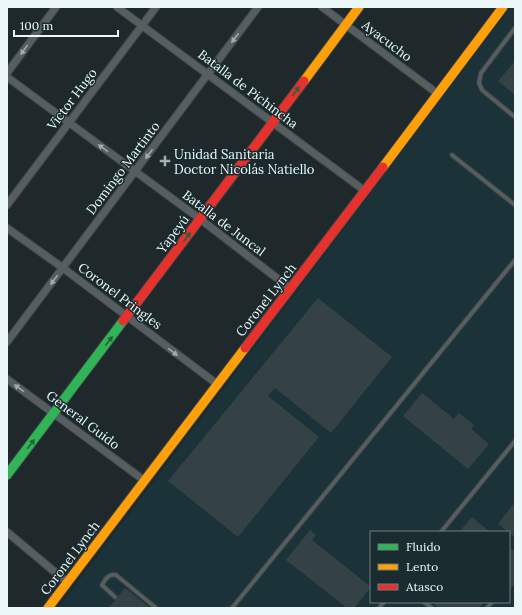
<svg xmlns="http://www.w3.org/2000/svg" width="522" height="615" viewBox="0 0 522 615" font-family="Lora,serif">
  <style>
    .built { fill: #1b3338; fill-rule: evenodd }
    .building { fill: #354245 }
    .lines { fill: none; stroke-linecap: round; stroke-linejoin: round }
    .lane-casing { stroke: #3d4446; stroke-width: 5.5 }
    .street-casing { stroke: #3d4446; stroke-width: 9 }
    .fast-casing { stroke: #3d4446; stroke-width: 11 }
    .slow-casing { stroke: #3d4446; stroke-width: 11 }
    .jam-casing { stroke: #3d4446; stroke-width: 11 }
    .lane { stroke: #575e60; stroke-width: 3.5 }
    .street { stroke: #575e60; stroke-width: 7 }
    .fast { stroke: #30b455; stroke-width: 9 }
    .slow { stroke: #ff9f0a; stroke-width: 9 }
    .jam { stroke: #e5322d; stroke-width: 9 }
    .oneway { fill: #a2aaac }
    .oneway2 { fill: #23623e }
    .poi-dot { fill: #a4afb1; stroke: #1a2c2f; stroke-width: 1.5 }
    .labels { text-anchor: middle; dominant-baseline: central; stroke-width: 3; stroke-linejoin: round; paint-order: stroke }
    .street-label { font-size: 13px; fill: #ecf7f9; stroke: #1a2c2f }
    .poi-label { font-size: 13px; fill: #ecf7f9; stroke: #1a2c2f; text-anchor: start }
  </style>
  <rect width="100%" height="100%" fill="#1f282a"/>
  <!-- built -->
  <path class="built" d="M511,7H515V608H58ZM371,532H509V602H371Z"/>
  <!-- building -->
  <g class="building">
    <polygon points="515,61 515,95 498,81"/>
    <polygon points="318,298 392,357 331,433 275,388 268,396 319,437 238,537 168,481"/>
    <polygon points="422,393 454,419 459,413 474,425 471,429 489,444 468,469 403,416"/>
    <polygon points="515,502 515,537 498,524"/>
    <polygon points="472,517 490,532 459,532"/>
    <polygon points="310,530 316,535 312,540 371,587 354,608 347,608 286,560"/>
    <polygon points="509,547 515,552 515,583 509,591"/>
    <polygon points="125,588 150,608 109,608"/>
    <polygon points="431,602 484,602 479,608 439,608"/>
  </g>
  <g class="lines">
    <defs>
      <g id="lane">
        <polyline points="515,28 481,73 479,83 482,90 515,117"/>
        <polyline points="452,155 515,205"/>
        <polyline points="441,532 515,441"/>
        <path d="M115,597L102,585C105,579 109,573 116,575L156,608"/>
        <polyline points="424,602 432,608"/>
        <polyline points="232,608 515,260"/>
        <polyline points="379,608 384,602"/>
        <polyline points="487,608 492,602"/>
      </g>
      <g id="street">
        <polyline points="117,7 365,191"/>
        <polyline points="322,7 438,94"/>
        <polyline points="7,73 56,7"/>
        <polyline points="7,77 200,219 291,289"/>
        <polyline points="7,205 156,7"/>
        <polyline points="7,228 63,268 217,384"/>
        <polyline points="7,342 258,7"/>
        <polyline points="7,379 145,481"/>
        <polyline points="7,532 68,583"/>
      </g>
      <polyline id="fast" points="7,475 123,321"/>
      <g id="slow">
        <polyline points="304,81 359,7"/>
        <polyline points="383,167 503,7"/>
        <polyline points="48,608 245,348"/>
      </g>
      <g id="jam">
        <polyline points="123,321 304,81"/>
        <polyline points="245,348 383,167"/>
      </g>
    </defs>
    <!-- lane casing -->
    <use href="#lane" class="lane-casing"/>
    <!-- street casing -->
    <use href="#street" class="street-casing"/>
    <!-- fast casing -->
    <use href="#fast" class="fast-casing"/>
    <!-- slow casing -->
    <use href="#slow" class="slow-casing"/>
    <!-- jam casing -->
    <use href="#jam" class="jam-casing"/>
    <!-- lane -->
    <use href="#lane" class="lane"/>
    <!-- street -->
    <use href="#street" class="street"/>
    <!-- fast -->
    <use href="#fast" class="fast"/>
    <!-- slow -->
    <use href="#slow" class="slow"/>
    <!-- jam -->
    <use href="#jam" class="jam"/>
  </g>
  <!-- one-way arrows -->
  <defs><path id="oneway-solid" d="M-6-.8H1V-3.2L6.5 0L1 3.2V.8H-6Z"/></defs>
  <g class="oneway">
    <use href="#oneway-solid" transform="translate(235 38) rotate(127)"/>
    <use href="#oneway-solid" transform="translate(24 50) rotate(126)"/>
    <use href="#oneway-solid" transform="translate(103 148) rotate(-144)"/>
    <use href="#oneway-solid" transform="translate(149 154) rotate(127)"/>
    <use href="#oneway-solid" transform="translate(54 280) rotate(127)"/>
    <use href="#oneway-solid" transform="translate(173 352) rotate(37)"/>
    <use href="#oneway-solid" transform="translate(19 388) rotate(-144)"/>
  </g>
  <g class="oneway2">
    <use href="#oneway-solid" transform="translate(296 91) rotate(-53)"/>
    <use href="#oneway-solid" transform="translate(187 237) rotate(-53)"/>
    <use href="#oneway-solid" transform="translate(109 341) rotate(-53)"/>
    <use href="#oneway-solid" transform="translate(31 444) rotate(-53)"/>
  </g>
  <!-- markers -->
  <path class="poi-dot" d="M163 155h4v4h4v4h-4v4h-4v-4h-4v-4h4z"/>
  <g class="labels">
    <!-- street labels -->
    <g class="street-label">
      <text transform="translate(387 41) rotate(37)">Ayacucho</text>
      <text transform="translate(248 89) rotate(37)">Batalla de Pichincha</text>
      <text transform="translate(72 99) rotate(-53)">Victor Hugo</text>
      <text transform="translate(123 168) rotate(-53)">Domingo Martinto</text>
      <text transform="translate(224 223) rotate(37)">Batalla de Juncal</text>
      <text transform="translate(173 234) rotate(-53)">Yapeyú</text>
      <text transform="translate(120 296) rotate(37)">Coronel Pringles</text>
      <text transform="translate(266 300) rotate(-52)">Coronel Lynch</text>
      <text transform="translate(83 420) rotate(37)">General Guido</text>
      <text transform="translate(70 558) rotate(-53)">Coronel Lynch</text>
    </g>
    <!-- poi labels -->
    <g class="poi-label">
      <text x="174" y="154">Unidad Sanitaria<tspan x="174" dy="15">Doctor Nicolás Natiello</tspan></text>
    </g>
  </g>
  <!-- border -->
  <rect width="522" height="615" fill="none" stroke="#ecf7f9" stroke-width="16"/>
  <!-- legend -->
  <rect x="370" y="531" width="140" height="72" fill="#1a2c2f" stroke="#6e7d80"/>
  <rect x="378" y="544" width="20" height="6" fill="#30b455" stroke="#6e7d80"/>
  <text x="406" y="551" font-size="12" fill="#ecf7f9">Fluido</text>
  <rect x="378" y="564" width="20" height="6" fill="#ff9f0a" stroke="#6e7d80"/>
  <text x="406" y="571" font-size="12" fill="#ecf7f9">Lento</text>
  <rect x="378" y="584" width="20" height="6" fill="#e5322d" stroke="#6e7d80"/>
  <text x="406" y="591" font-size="12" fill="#ecf7f9">Atasco</text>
  <!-- scale -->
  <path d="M14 30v6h104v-6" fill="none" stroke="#ecf7f9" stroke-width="2"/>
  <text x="20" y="30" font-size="12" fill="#ecf7f9" stroke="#1a2c2f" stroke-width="3" paint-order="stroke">100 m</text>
</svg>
